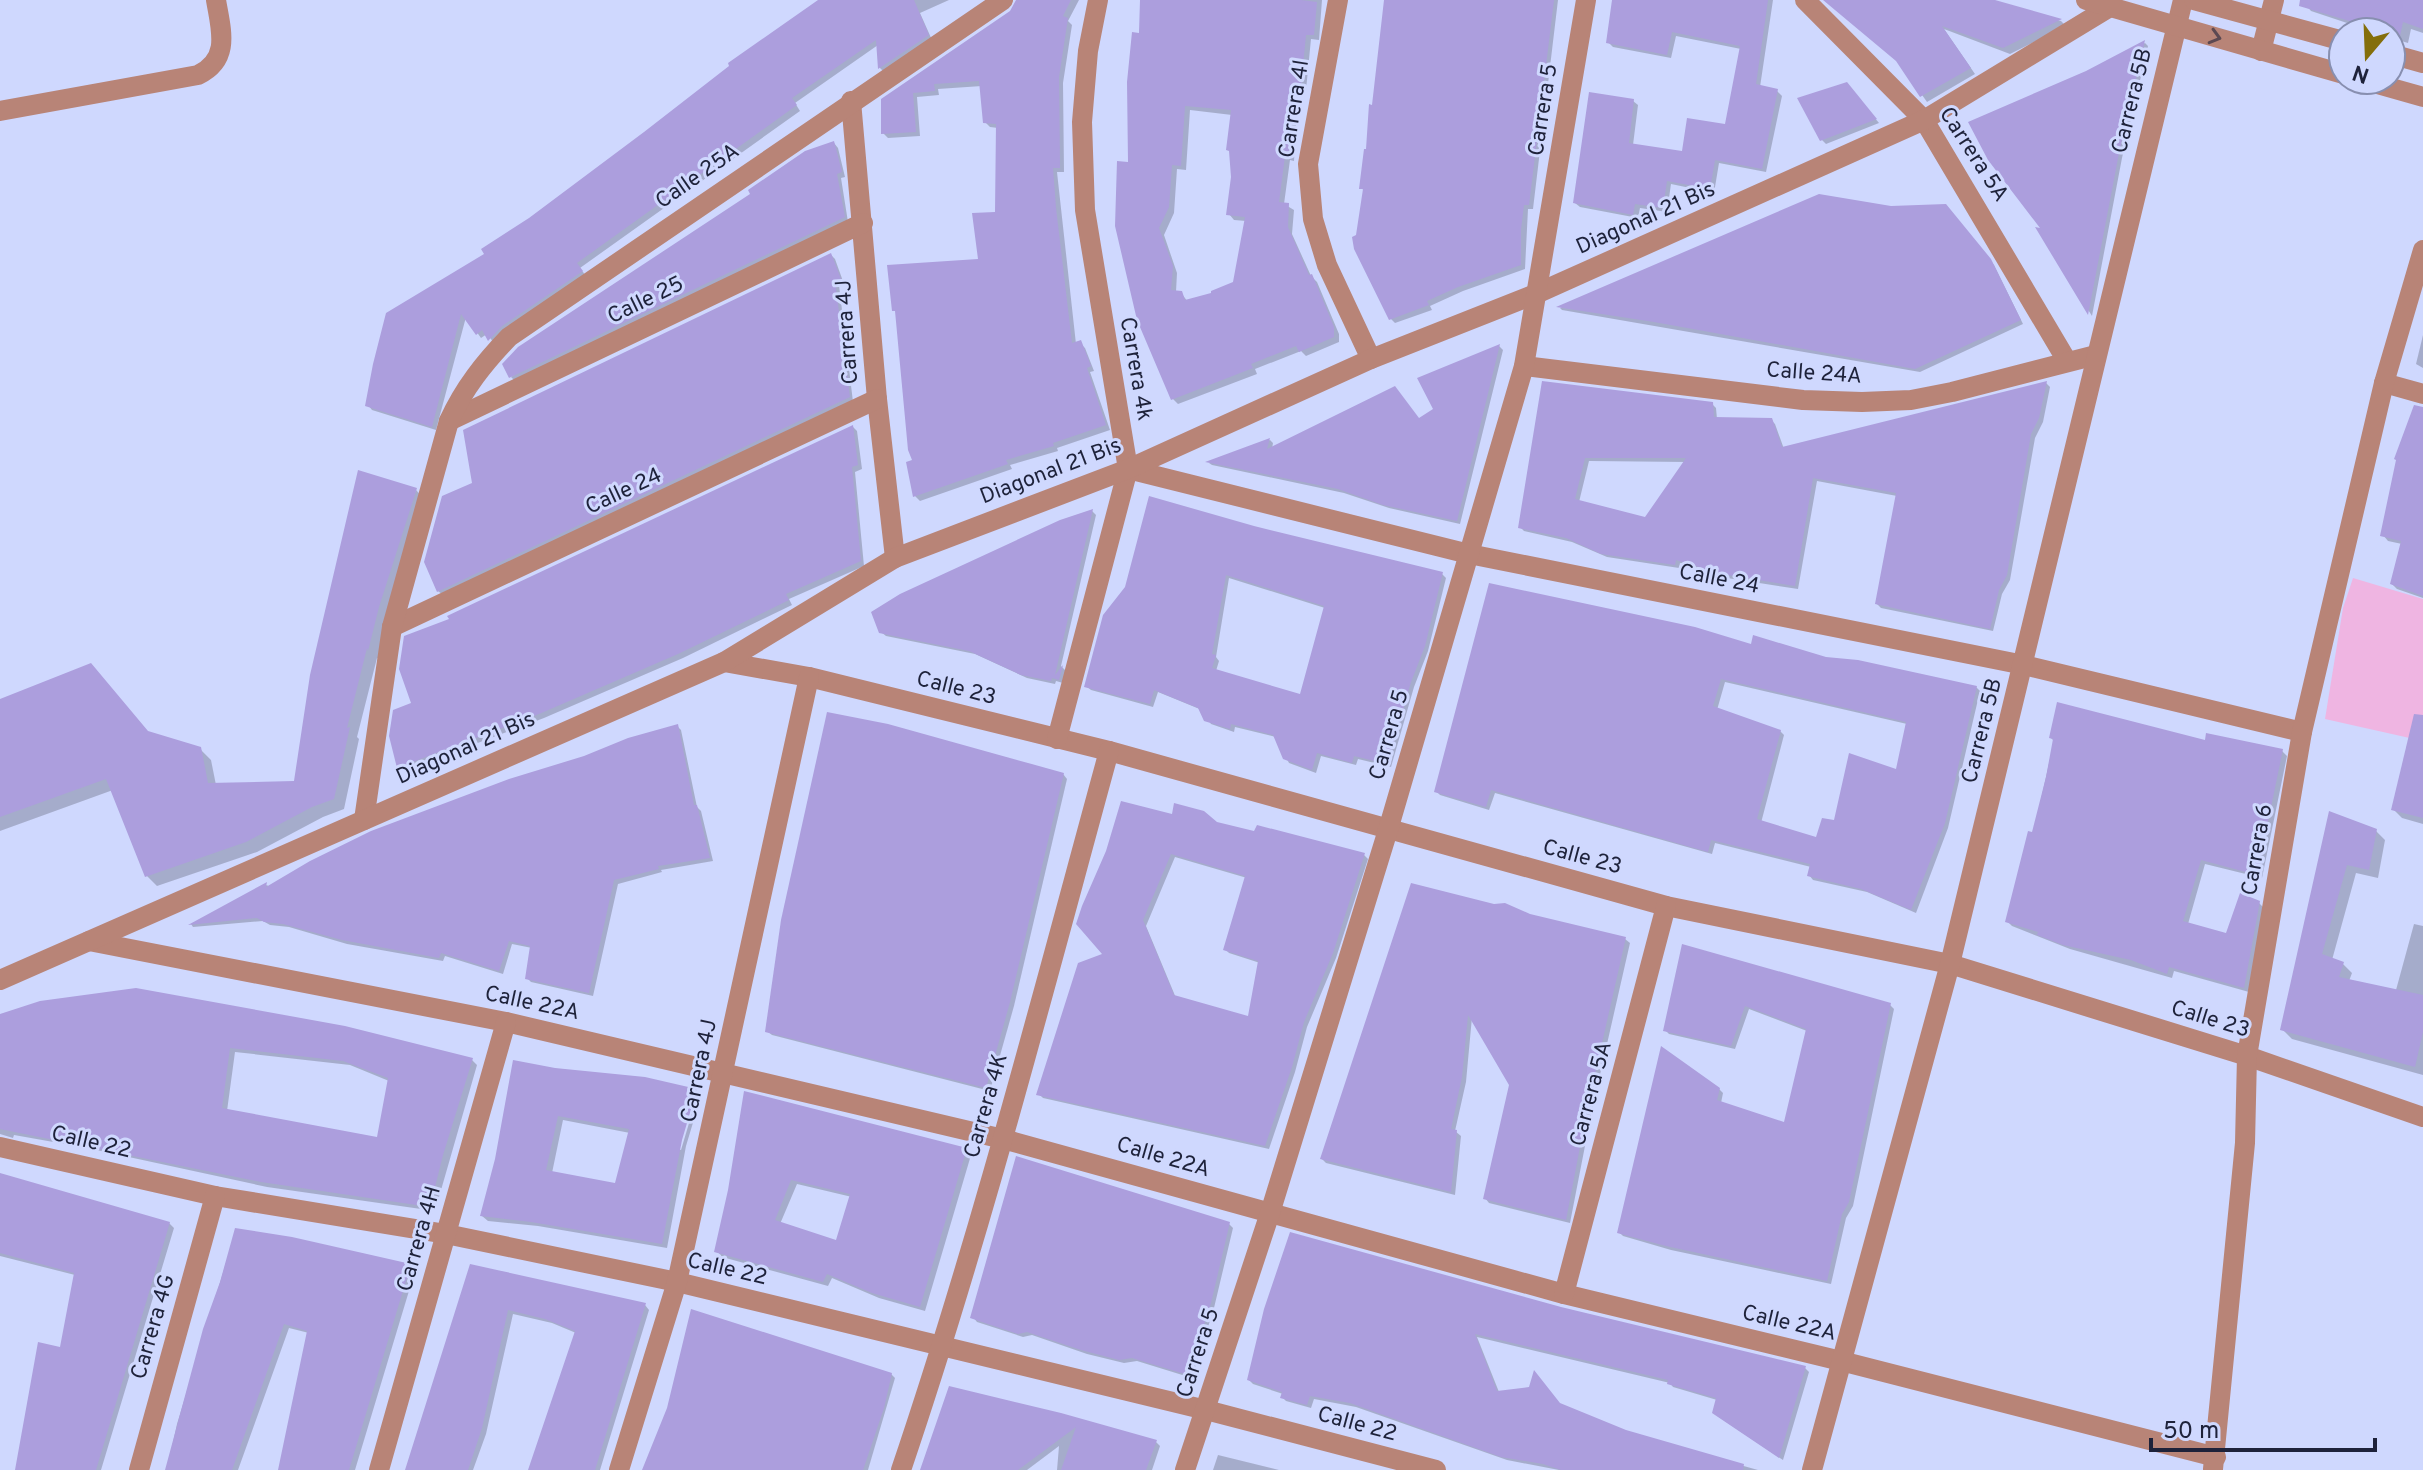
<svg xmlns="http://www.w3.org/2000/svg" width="2423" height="1470" viewBox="0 0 2423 1470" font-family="Overpass,sans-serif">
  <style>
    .green { fill: #efb5e2 }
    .shadow { fill: #0003; fill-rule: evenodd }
    .building { fill: #ac9edd; fill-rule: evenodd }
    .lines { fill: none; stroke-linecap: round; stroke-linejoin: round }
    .minor { stroke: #b88477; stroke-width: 20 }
    .tertiary { stroke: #b88477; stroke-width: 20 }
    .oneway { stroke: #5c4952 }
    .labels { text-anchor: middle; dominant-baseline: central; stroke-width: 6; stroke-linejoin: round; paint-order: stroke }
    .street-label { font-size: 22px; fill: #1e223a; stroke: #cfd8fe }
  </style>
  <rect width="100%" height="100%" fill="#cfd8fe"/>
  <!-- green -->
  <polygon class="green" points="2353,578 2423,599 2423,741 2325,719 2343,608"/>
  <!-- shadow -->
  <g class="shadow">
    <polygon points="821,0 949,0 920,13 932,40 884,72 880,68 878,45 795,103 800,111 580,268 586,276 494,343 487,334 481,338 466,317 436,430 372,410 368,405 487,254"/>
    <polygon points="1023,0 1079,0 1068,21 1072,25 1063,83 1064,172 1057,172 1076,344 1080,343 1085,348 1094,371 1090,372 1110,430 1057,448 1058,451 1010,465 1012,469 920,501 915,496 914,462 997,213 998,128 990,127 985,122 982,86 938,89 939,95 917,97 920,136 888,138 883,133 883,100 1012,12"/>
    <path d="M1142,0H1322L1319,40L1311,39L1306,90L1298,89L1294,161L1290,160L1284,204L1294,210L1292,234L1311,276L1317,282L1339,334V342L1306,356L1301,351L1255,369L1257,374L1178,404L1172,398L1130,164ZM1190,110L1232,115L1233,177L1229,214L1234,220L1246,221L1235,284L1212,295L1188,302L1181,293L1176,292L1177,273L1164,235L1174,213L1177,169L1186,170Z"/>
    <polygon points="1386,0 1558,0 1533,209 1528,209 1525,269 1463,291 1430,306 1432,310 1395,323 1391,319 1358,236 1365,191 1361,188 1374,107"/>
    <polygon points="1615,0 1773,0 1760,87 1777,91 1782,96 1766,172 1719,163 1714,193 1671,184 1667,212 1640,208 1638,218 1580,207 1575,203 1633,101 1638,105 1633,145 1683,153 1727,126 1741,49 1676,36 1671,58 1613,47 1608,42"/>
    <polygon points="1827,0 1985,0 2061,21 2066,26 2010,54 1944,29 1975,74 1927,102 1899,62"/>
    <polygon points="2302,0 2423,0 2423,33 2411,29 2408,43 2391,38 2391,32 2374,32 2311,11"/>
    <polygon points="2145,43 2148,46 2122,158 2092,316 2039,230 2044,231 2087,73"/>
    <polygon points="1851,89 1879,123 1826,144 1822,140"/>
    <polygon points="834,143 838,148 845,177 841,178 848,222 515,381 511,377"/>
    <polygon points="1819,196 1891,208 1950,211 1994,265 2023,324 1920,372 1562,310 1560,308"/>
    <polygon points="831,255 835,259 844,284 839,285 853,402 443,595 438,591 474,484"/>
    <polygon points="2423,335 2423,368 2416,364"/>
    <polygon points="1499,346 1503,350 1460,524 1389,508 1344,493 1212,465 1209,463 1270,440 1273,443 1272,449 1419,420 1436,410"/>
    <path d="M1543,383L1712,404L1716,408L1717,419L1771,420L1775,424L1784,449L2046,383L2050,387L2043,422L2035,438L2010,580L2002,594L1993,631L1881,608L1877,604L1897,496L1817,481L1798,589L1727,578L1680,563L1679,568L1607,557L1572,542L1524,531L1520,527ZM1589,461L1686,462L1646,520L1579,502Z"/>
    <polygon points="2423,408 2423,598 2397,589 2392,584 2402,544 2388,541 2383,535"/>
    <polygon points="853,427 857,431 862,469 855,472 864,566 789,599 792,605 683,658 544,718 404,771 399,767 414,704 451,620"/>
    <polygon points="416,490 426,501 379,659 377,658 357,737 359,739 344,809 323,817 257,852 157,886 146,875 113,790 0,831 0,701 149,734 200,749 211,760 216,785 295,783"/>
    <polygon points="1092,511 1096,515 1061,666 1066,671 1063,683 1056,681 1055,684 1027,678 975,654 886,636 881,632 1061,522"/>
    <path d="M1253,528L1442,574L1446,578L1428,651L1414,687L1391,767L1358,759L1356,765L1321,756L1316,773L1289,763L1276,737L1235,727L1234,732L1211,724L1202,710L1158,692L1153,707L1091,690L1086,686ZM1229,578L1325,608L1301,696L1216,671L1219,661L1216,657Z"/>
    <path d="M1752,646L1976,687L1980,691L1948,828L1916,913L1867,892L1813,880L1809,875L1811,867L1715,843L1712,854L1495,793L1489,810L1440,795L1436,791ZM1725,682L1907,724L1897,772L1818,839L1761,823L1784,735L1780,731L1717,710Z"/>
    <polygon points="677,726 681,730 697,807 701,811 713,861 661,870 662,872 618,884 593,996 531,982 527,978 532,948 512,944 503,974 445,956 443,961 347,944 289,927 270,925 263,921 193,927 191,924 267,885 269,887"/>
    <polygon points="2051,738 2206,742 2282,751 2287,756 2262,878 2205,864 2188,924 2227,936 2259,903 2264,908 2249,992 2174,971 2172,978 2070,949 2012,926 2007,921 2033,835 2054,741"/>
    <polygon points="2423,743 2423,824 2402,818 2393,809"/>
    <polygon points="1063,774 1067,779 1014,1006 990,1091 772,1035 767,1031"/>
    <polygon points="2330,814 2376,831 2385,840 2378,878 2356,873 2332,960 2342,963 2352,973 2349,981 2396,990 2414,924 2423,926 2423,1075 2292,1039 2283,1030"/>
    <path d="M1174,817L1364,855L1368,859L1336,958L1307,1027L1295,1072L1269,1149L1043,1098L1039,1094ZM1175,857L1247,878L1225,949L1229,953L1260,963L1250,1018L1176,998L1146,926Z"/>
    <polygon points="1529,916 1625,939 1630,943 1592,1110 1570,1223 1489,1203 1485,1198 1511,1084 1472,1017 1466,1082 1455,1131 1461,1136 1455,1195 1326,1163 1322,1159"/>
    <polygon points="1683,946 1890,1005 1894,1009 1853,1206 1846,1218 1831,1284 1671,1250 1623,1236 1619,1232 1719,1089 1723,1093 1721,1103 1785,1125 1807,1031 1749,1009 1735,1049 1669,1034 1665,1030"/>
    <path d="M0,1017L472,1060L477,1065L435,1211L267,1187L87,1148L14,1135L13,1138L0,1134ZM235,1052L350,1065L389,1081L379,1139L227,1111Z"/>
    <path d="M514,1062L696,1091L677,1149L681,1150L698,1093L701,1096L686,1146L667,1248L538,1226L488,1221L482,1216L497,1159ZM563,1120L630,1133L617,1185L552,1173Z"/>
    <path d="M966,1150L971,1155L925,1311L879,1298L832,1278L828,1286L722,1257L717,1251L730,1190ZM797,1184L852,1197L838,1243L780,1224Z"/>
    <polygon points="0,1176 169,1223 174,1228 101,1470 16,1470 61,1349 75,1275 0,1256"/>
    <polygon points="1229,1224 1233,1228 1214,1308 1192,1378 1137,1361 1124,1363 1087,1354 1032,1335 1023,1337 977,1322 973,1317"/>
    <polygon points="236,1230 410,1266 415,1271 355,1470 281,1470 309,1333 289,1328 238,1470 167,1470 177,1424"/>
    <polygon points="471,1266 645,1305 649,1310 600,1470 530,1470 576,1333 552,1323 513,1314 486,1434 473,1470 406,1470"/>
    <polygon points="1560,1308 1805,1368 1809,1372 1783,1460 1719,1417 1717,1400 1673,1387 1670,1383 1477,1337 1499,1392 1560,1406 1593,1420 1665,1444 1758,1470 1559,1470 1507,1460 1356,1407 1314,1399 1311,1408 1286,1401 1282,1397 1283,1394 1253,1384 1249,1380"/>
    <polygon points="891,1374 895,1378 868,1470 645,1470"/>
    <polygon points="950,1388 1156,1442 1160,1446 1152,1470 1057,1470 1059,1446 1027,1470 923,1470"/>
    <polygon points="1218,1455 1279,1470 1213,1470"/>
  </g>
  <!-- building -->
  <g class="building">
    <polygon points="818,0 914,0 929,35 878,69 876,40 792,98 797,105 577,263 583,271 502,326 488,341 482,330 476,335 461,314 432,427 365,406 373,364 386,313 484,254 481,249 529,218 644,132 729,66 728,63"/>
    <polygon points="1016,0 1071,0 1063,16 1068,18 1059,77 1060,168 1053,168 1056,208 1072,343 1081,340 1091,366 1087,368 1106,425 1053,443 1054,446 1006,460 1008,464 913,497 906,462 912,460 908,450 895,311 892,311 887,265 978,259 972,213 995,212 996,124 983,123 979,81 934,84 935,91 913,93 916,132 881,134 881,99 1010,11"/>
    <path d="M1140,0H1301L1317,2L1314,35H1306L1301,86L1293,85L1289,156H1285L1279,202L1289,203L1288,227L1309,275L1312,274L1334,327V337L1299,352L1296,346L1251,364L1253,368L1171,400L1137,320L1115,226L1117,161L1128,162L1127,82L1132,32L1139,33ZM1185,106L1231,110L1226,150L1229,151L1231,177L1226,215L1245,217L1233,282L1211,291V293L1185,300L1182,291L1171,290L1173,266L1159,228L1169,207L1172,165L1181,166Z"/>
    <polygon points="1384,0 1554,0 1529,205 1524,205 1521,229 1521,265 1458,287 1427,301 1429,305 1389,320 1354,249 1352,237 1356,235 1363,189 1359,189 1364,149 1366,149 1369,104 1372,105"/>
    <polygon points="1612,0 1768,0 1756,84 1778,89 1762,169 1715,160 1710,189 1667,181 1663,208 1635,204 1633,215 1573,203 1589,92 1634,99 1629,143 1682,151 1687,118 1725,124 1740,46 1672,32 1667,55 1606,43"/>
    <polygon points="1823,0 1995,0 2062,19 2003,48 1942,26 1971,68 1920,97 1896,61"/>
    <polygon points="2300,0 2423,0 2423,29 2403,22 2400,36 2299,6"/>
    <polygon points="2145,40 2119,153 2088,315 2035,227 2040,228 1988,160 1968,122 2086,71"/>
    <polygon points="1847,82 1877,119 1820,141 1797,98"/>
    <polygon points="834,141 842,172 837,174 845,217 509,378 502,364 518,347 750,194 748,190 805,151"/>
    <polygon points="1819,194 1891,206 1946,204 1991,259 2021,320 1915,369 1654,322 1556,307"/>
    <polygon points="831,253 841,279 835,281 850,397 437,592 424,562 442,496 472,483 463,430"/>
    <polygon points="1500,344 1457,521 1383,505 1338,489 1205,462 1270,438 1267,449 1395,386 1419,418 1433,409 1417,378"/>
    <path d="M1542,381L1713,402L1714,417L1772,418L1782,447L2047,381L2039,418L2031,434L2007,575L1999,590L1990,629L1875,604L1896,493L1813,478L1795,586L1721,574L1676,560L1675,565L1601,554L1566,538L1518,528ZM1585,458H1686L1645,517L1575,499Z"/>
    <polygon points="2414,405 2423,407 2423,596 2390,584 2401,541 2380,536 2396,460 2394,459"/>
    <polygon points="853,425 858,465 852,467 861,561 786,594 789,600 678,654 539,714 397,768 389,736 393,710 411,703 399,669 404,636 449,619 447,616"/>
    <polygon points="358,470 417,488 379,607 368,651 367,648 347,728 350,727 334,799 312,807 246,842 145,877 106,779 0,817 0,699 91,663 148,731 201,747 208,783 294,781 310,675"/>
    <path d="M1149,496L1254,526L1443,572L1425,646L1411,682L1387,764L1354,756L1352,763L1317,753L1312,770L1283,759L1273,735L1231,724L1230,729L1204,721L1198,708L1154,690L1150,704L1084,687L1103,615L1125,587ZM1226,575L1324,606L1300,694L1212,668L1216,655L1212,654Z"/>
    <polygon points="1093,509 1055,675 1063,665 1059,680 1052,678 1051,681 1021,675 969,651 879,633 871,612 900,594 1060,520"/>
    <path d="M1489,583L1695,627L1751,644L1753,635L1826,657L1858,660L1977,686L1945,823L1911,910L1861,889L1807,876L1810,864L1711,840L1708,852L1491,790L1486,807L1434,792ZM1721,679L1906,722L1896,769L1849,753L1834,820L1822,818L1816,837L1757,819L1781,730L1713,706Z"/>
    <polygon points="2057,702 2205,740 2206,733 2283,749 2257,875 2201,860 2183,921 2226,933 2240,893 2260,901 2244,988 2169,967 2167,974 2131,960 2063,945 2037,935 2038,932 2005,922 2028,831 2032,832 2046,777 2053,739 2049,738"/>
    <polygon points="827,712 888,724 1064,773 1010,1002 986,1088 765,1032 781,920"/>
    <polygon points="2414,714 2423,715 2423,818 2391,810"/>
    <polygon points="678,724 694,805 697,805 710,858 658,866 659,869 614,880 589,993 525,979 530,946 509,941 499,971 441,953 439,958 342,940 283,924 264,922 257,918 188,925 267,882 266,887 310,861 371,831 509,779 584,756 628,738"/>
    <path d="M1121,801L1172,814L1174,803L1204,811L1217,822L1254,831L1257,825L1365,853L1333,953L1304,1022L1292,1067L1265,1146L1036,1095L1078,963L1102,954L1076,924L1082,906L1106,851ZM1171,854L1245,876L1223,950L1258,961L1248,1016L1174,995L1143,920Z"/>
    <polygon points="2329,811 2377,829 2369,870 2347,865 2322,954 2344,962 2339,977 2423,995 2423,1032 2415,1067 2280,1030"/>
    <polygon points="1411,883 1494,904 1505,903 1530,914 1626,937 1588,1105 1566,1220 1483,1199 1509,1085 1468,1015 1462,1077 1451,1129 1457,1130 1451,1192 1320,1159"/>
    <polygon points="1682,944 1891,1003 1849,1202 1842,1214 1827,1281 1666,1246 1617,1233 1661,1046 1720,1088 1717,1100 1784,1122 1806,1029 1745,1006 1731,1046 1663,1031"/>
    <path d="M136,988L345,1026L473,1058L443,1155L430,1207L261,1182L0,1129V1014L40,1001ZM230,1048L343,1061L388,1078L377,1137L222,1108Z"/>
    <path d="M513,1060L555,1068L645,1077L697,1089L682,1140L662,1244L531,1222L480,1216L495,1159ZM558,1116L629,1129L615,1183L546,1170Z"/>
    <path d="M744,1091L967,1148L920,1307L872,1293L827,1274L823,1282L714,1252L728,1190ZM791,1180L850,1194L836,1240L775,1220Z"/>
    <polygon points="1016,1156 1230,1222 1211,1303 1188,1375 1132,1358 1119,1360 1081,1350 1027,1332 1018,1334 970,1318"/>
    <polygon points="0,1173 170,1222 96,1470 15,1470 38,1342 60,1347 74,1273 0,1253"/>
    <polygon points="235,1228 292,1237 411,1264 349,1470 278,1470 307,1331 284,1324 232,1470 165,1470 203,1329 220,1282"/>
    <polygon points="1290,1232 1561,1307 1806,1366 1779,1458 1712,1413 1716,1398 1667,1384 1668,1380 1475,1334 1497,1391 1529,1387 1534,1370 1560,1403 1626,1430 1744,1464 1743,1470 1561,1470 1543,1464 1501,1457 1350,1403 1310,1396 1307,1405 1280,1398 1282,1392 1247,1380 1264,1309"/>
    <polygon points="470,1264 646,1303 595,1470 528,1470 575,1331 545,1319 508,1310 482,1428 468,1470 405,1470"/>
    <polygon points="691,1309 892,1373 884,1408 863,1470 642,1470 667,1408"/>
    <polygon points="949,1386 1061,1413 1157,1440 1146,1470 1061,1470 1076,1427 1018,1470 920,1470"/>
  </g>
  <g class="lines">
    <!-- minor -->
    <g class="minor">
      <polyline points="1338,0 1308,164 1313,219 1327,265 1371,359"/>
      <polyline points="1805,0 1924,120 2067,361"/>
      <polyline points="2261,51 2274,0"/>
      <polyline points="851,101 877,399 895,558"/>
      <path d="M0,111L198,75C231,59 221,30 216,0"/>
      <polyline points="1524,366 1803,400 1862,402 1911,400 1952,392 2096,355"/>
      <polyline points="2384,383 2423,394"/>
      <polyline points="449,421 863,223"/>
      <polyline points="1128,469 1469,554 2024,665 2302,732"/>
      <polyline points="392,627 877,399"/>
      <polyline points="724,662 809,677 1109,751 1666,906 1950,964 2247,1056 2423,1117"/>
      <polyline points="1057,739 1128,469 1085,210 1082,122 1088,51 1098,0"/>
      <path d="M364,820L392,627L449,421C464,388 484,363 509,337L1003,0"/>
      <polyline points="89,941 506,1022 1003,1139 1564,1294 1841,1361 2216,1457"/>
      <polyline points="0,980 724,662 895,558 1128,469 1371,359 1538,293 1924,120 2110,7 2111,0"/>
      <polyline points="0,1147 215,1196 446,1234 677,1282 1206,1410 1436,1470"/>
      <polyline points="1564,1294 1666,906"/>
      <polyline points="2213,1469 2245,1143 2247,1056 2302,732 2384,383 2423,250"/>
      <polyline points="139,1470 215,1196"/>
      <polyline points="379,1470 506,1022"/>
      <polyline points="619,1470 677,1282 809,677"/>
      <path d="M901,1470C981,1234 1043,992 1109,751"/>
      <polyline points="1185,1470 1270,1213 1388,830 1524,366 1586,0"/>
      <polyline points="1812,1470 1950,964 2183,0"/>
    </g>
    <!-- tertiary -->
    <g class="tertiary">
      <polyline points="2086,0 2343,74"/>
      <polyline points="2194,0 2343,41"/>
      <polyline points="2391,54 2423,63"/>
      <polyline points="2363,80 2423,97"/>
    </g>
  </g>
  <!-- one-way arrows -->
  <defs><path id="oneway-chevron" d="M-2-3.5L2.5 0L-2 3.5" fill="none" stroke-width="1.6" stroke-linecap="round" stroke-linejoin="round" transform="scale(2)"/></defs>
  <use class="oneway" href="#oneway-chevron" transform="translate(2215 37) rotate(16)"/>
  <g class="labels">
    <!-- street labels -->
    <g class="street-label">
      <text transform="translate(2133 101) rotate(-76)">Carrera 5B</text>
      <text transform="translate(1295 109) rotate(-81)">Carrera 4l</text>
      <text transform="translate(1544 110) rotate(-81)">Carrera 5</text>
      <text transform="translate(1973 155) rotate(57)">Carrera 5A</text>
      <text transform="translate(698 177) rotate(-35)">Calle 25A</text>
      <text transform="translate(1646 219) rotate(-24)">Diagonal 21 Bis</text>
      <text transform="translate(646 301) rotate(-26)">Calle 25</text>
      <text transform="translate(848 332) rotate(-94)">Carrera 4J</text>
      <text transform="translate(1135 369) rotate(80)">Carrera 4k</text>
      <text transform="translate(1814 374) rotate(4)">Calle 24A</text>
      <text transform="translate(1051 472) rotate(-21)">Diagonal 21 Bis</text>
      <text transform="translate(624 492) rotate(-25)">Calle 24</text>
      <text transform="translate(1719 580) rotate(11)">Calle 24</text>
      <text transform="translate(956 689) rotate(14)">Calle 23</text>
      <text transform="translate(1983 731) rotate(-76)">Carrera 5B</text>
      <text transform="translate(1390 735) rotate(-74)">Carrera 5</text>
      <text transform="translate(466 749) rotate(-24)">Diagonal 21 Bis</text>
      <text transform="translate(2258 850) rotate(-80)">Carrera 6</text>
      <text transform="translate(1582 858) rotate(15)">Calle 23</text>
      <text transform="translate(532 1004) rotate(12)">Calle 22A</text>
      <text transform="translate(2210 1020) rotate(17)">Calle 23</text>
      <text transform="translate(700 1071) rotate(-78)">Carrera 4J</text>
      <text transform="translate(1592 1094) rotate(-75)">Carrera 5A</text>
      <text transform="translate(987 1106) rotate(-74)">Carrera 4K</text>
      <text transform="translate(91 1143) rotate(13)">Calle 22</text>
      <text transform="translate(1163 1158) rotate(16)">Calle 22A</text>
      <text transform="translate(420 1239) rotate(-74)">Carrera 4H</text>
      <text transform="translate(727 1270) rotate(13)">Calle 22</text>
      <text transform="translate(1789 1324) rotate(13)">Calle 22A</text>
      <text transform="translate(154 1327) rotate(-74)">Carrera 4G</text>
      <text transform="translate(1199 1353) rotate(-72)">Carrera 5</text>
      <text transform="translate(1357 1425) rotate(15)">Calle 22</text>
    </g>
  </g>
  <!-- north arrow -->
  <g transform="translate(2367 56) rotate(199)"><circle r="38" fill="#cfd8fe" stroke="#888fb0" stroke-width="2"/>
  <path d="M0-6L14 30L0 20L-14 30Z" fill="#846e0b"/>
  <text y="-12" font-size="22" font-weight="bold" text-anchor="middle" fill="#1e223a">N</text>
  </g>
  <!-- scale -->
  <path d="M2151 1438v12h224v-12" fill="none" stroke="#1e223a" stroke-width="4"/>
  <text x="2163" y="1438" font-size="24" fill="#1e223a" stroke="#cfd8fe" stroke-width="6" paint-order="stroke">50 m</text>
</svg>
